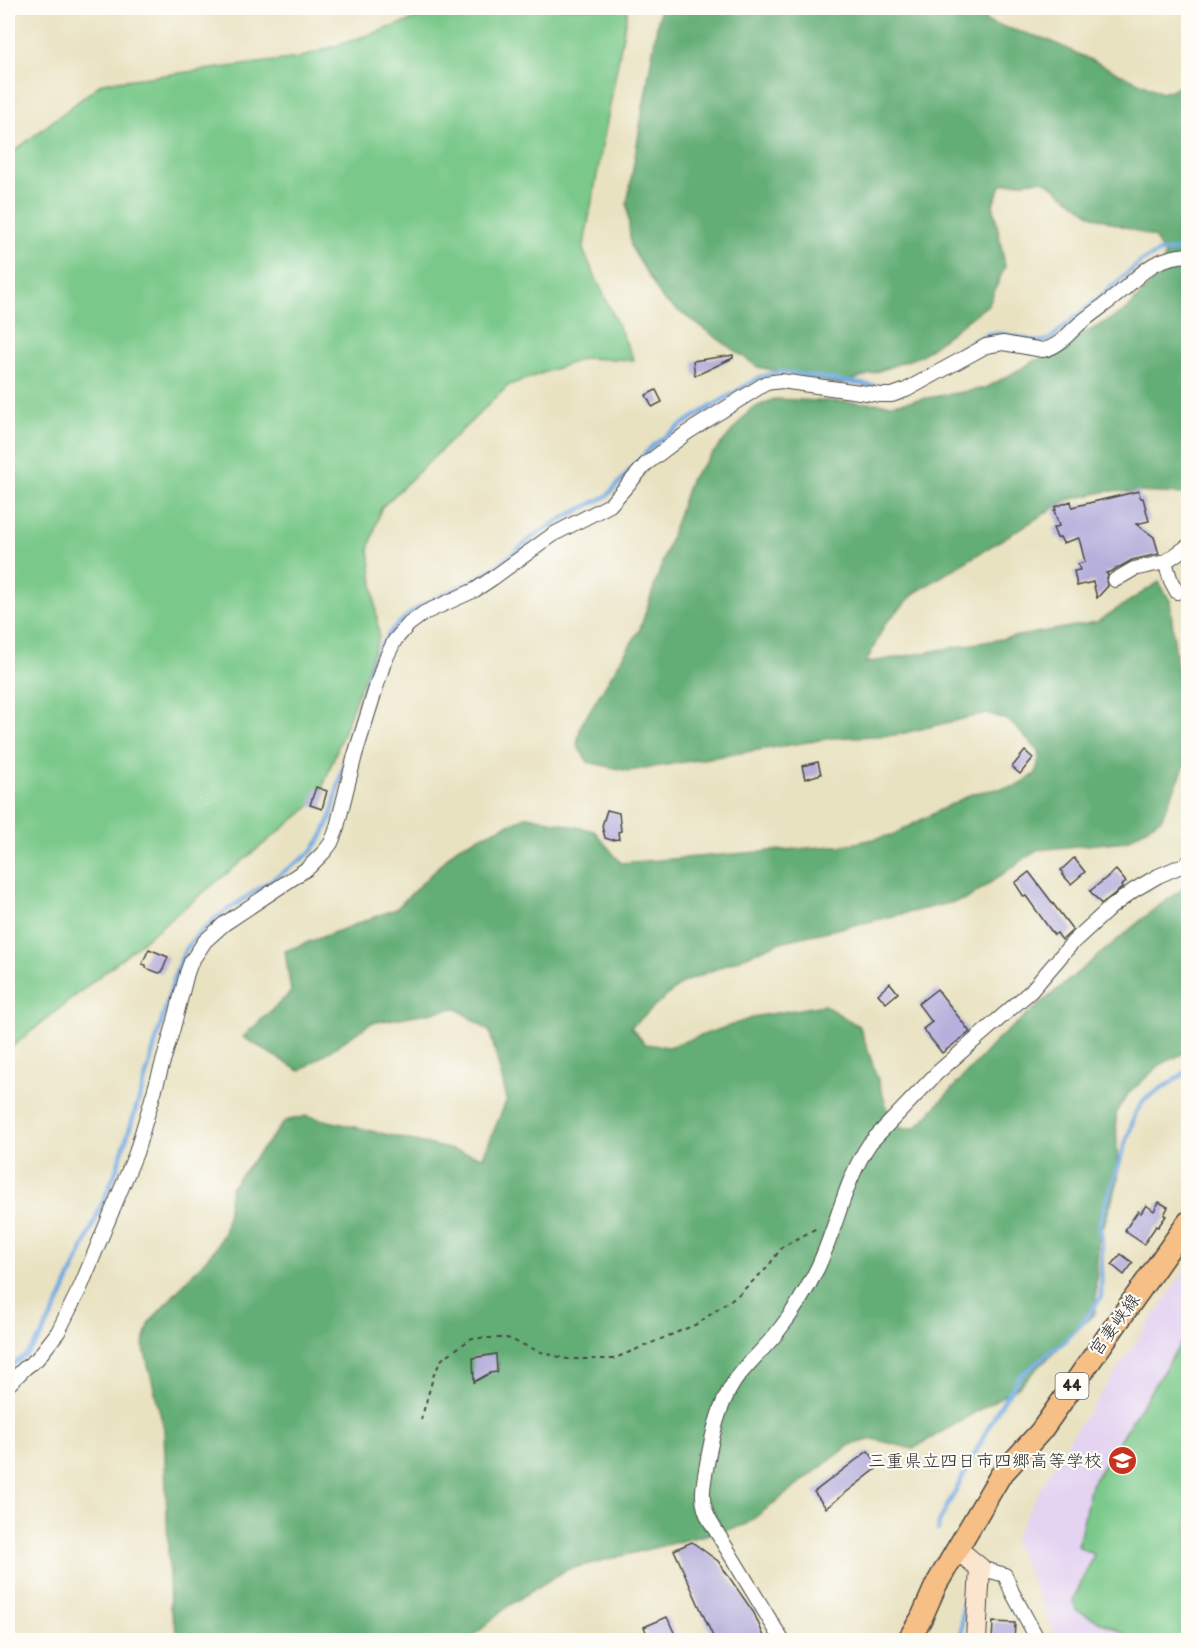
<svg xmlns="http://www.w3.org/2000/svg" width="1196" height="1648" viewBox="0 0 1196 1648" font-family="'Balsamiq Sans','Klee One',sans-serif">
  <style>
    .built { fill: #e4d3f1 }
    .green { fill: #7ac98a; stroke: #527a5a; stroke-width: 1.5 }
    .forest { fill: #63ad76; stroke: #476c50; stroke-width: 1.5 }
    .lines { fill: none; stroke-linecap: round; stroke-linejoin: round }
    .stream { stroke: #74aae2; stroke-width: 4.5 }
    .building { fill: #b6afdb }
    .minor-casing { stroke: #484642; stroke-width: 16 }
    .secondary-casing { stroke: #484642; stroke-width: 22 }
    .primary-casing { stroke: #484642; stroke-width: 24 }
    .path { stroke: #484642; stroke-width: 2; stroke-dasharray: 4.5 4.5; stroke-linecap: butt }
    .minor { stroke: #fff; stroke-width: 14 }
    .secondary { stroke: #fbe5cf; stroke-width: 20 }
    .primary { stroke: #f5bf86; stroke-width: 21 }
    .labels { text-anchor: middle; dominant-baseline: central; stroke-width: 4.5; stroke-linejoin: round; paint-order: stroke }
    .shield { fill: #fdfcf7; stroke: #6a6a68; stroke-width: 1.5 }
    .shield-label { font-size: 16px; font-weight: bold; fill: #2b2b2b }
    .street-label { font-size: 18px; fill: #2b2b2b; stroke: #fdfcf7 }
    .poi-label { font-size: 18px; fill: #2b2b2b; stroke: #fdfcf7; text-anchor: end }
  </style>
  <rect width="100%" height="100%" fill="#fdfcf7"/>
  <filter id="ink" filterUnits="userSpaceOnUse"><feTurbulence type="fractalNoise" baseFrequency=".0167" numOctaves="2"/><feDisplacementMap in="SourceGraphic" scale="12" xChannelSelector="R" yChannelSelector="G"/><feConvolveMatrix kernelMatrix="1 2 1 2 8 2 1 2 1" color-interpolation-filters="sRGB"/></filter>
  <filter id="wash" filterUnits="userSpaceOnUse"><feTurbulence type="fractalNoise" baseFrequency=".008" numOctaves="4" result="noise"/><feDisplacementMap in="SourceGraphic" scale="24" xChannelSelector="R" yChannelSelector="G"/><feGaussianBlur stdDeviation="1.35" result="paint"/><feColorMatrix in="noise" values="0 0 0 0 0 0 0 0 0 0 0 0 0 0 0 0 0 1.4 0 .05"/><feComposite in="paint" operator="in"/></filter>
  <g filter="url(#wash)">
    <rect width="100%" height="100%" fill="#e9e2c1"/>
    <!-- built -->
    <polygon class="built" points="1188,1266 1188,1640 1058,1640 1013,1540 1042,1485 1072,1436"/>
    <!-- green -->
    <g class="green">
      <polygon points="449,8 628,8 583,250 634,360 585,358 509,385 381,508 369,549 379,637 318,800 8,1050 8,156 102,83 299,58"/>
      <polygon points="1188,1332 1188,1636 1186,1640 1138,1640 1076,1610 1073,1600 1094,1555 1078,1546 1091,1485"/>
    </g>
    <!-- forest -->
    <polygon class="forest" points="660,8 982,8 987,22 1048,40 1162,93 1188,83 1188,494 1108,491 1067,500 916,592 885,624 866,663 1097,622 1159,582 1170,601 1187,761 1161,819 1126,841 1037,850 967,899 780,942 682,983 631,1027 645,1044 668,1047 758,1016 824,1005 860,1027 894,1128 916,1128 998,1039 1153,910 1188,885 1188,1051 1160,1065 1128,1094 1116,1112 1118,1181 1098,1243 1095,1313 1018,1387 913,1449 873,1439 850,1445 745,1525 565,1570 508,1606 469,1640 179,1640 170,1608 164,1429 143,1344 150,1322 215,1249 225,1230 231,1187 285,1121 307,1116 483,1157 507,1099 490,1032 456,1008 371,1023 300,1071 243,1037 291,992 285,951 396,909 459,846 528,816 594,831 621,863 847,845 892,835 973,793 1017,786 1036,774 1040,752 1009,721 987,713 896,735 832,738 629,771 588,762 577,745 581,725 640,629 690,480 751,409 774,399 892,404 986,388 1127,310 1158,275 1165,256 1154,237 1093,216 1044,180 1002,184 993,204 1005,266 989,304 920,356 840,385 758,367 663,300 631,247 627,204"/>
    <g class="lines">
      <!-- stream -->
      <g class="stream">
        <polyline points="8,1368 27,1354 40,1338 59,1303 84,1246 116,1171 142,1090 175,975 185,950 196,936 217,917 301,860 311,852 322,837 331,817 347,750 371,666 381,646 391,631 404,618 424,604 481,577 501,563 533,537 565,517 607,496 652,446 686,422 760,377 781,372 881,387 897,387 972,342 989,334 1003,334 1038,342 1049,340 1142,261 1160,252 1180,250"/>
        <polyline points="938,1530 939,1522 997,1411 1020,1376 1065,1341 1084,1321 1101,1297 1102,1242 1100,1222 1136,1112 1144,1100 1188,1071"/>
        <polyline points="961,1640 963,1600"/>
      </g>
    </g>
    <g id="blocks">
      <!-- building -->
      <g class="building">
        <polygon points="733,355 733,358 695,376 693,361"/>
        <polygon points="656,390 662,402 652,407 646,395"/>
        <polygon points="1139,491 1140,498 1143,498 1149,521 1136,524 1154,537 1159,554 1132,560 1112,571 1106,573 1108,575 1106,581 1108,586 1097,598 1093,582 1077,586 1074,571 1080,570 1078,564 1085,562 1079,538 1063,543 1060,537 1057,538 1053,528 1059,526 1054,510 1056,510 1055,507 1071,501 1072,507"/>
        <polygon points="1025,751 1033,758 1020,774 1012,767"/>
        <polygon points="818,762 821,774 805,779 802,766"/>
        <polygon points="316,787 327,791 322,809 310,805"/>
        <polygon points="607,810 619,813 621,831 618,832 619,839 611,840 605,838 602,826"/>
        <polygon points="1074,858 1085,872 1071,884 1062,874 1063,873 1061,870"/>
        <polygon points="1116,870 1126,882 1121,886 1122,888 1101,904 1090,891"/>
        <polygon points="1029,872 1073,930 1062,940 1057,933 1054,935 1026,896 1024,897 1015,883"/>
        <polygon points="149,949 168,957 162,972 159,973 146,968 146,965 142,964"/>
        <polygon points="890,983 898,993 886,1003 878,994"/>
        <polygon points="937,989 970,1032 942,1053 923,1029 932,1022 918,1004"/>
        <polygon points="1159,1202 1168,1207 1164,1215 1166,1216 1158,1227 1156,1226 1144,1244 1126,1232 1127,1231 1125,1230 1138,1211 1141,1213 1146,1205 1154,1211"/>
        <polygon points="1121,1254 1133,1263 1124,1275 1112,1265"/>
        <polygon points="496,1354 497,1372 490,1373 474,1382 473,1358"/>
        <polygon points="868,1451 880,1466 826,1508 814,1492"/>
        <polygon points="692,1542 718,1561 754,1613 766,1641 715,1641 674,1550"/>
        <polygon points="667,1617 678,1641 650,1641 644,1627"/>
        <polygon points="993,1622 1015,1623 1014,1641 992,1641"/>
      </g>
    </g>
  </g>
  <g filter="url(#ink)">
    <use href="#blocks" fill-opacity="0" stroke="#484642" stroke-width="1.5"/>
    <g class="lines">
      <defs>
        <g id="minor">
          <polyline points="1165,562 1171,581 1177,592"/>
          <polyline points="1115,580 1134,569 1165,562 1188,546"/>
          <path d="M8,1385L25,1368L37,1359L58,1332L81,1286L136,1153L173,1028L187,973L191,962L205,941L224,924L308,868L325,851L331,843L336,831L355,755L384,662L395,640L409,624L424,613L475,590L493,578L554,534L610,505L646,464L688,432L766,383L781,381L881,395H892L906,390L986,346L1003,343L1043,350C1058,347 1065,337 1076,327C1089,315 1104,306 1117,295C1143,273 1151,258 1188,255"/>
          <polyline points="980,1568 1005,1575 1012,1592 1038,1640"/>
          <path d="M782,1640L710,1521C699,1501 703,1486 707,1464C712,1436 718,1407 734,1382C746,1365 763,1350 776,1334C792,1314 806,1292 817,1269C837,1228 844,1181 870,1143L937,1073L1031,991L1073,942L1110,908L1134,890L1158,876L1188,863"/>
        </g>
        <polyline id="secondary" points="958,1550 980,1568 976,1640"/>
        <polyline id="primary" points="908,1640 921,1619 936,1585 1000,1476 1041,1431 1188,1222"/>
      </defs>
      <!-- minor casing -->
      <use href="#minor" class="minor-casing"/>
      <!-- secondary casing -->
      <use href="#secondary" class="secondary-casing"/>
      <!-- primary casing -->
      <use href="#primary" class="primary-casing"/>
      <!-- path -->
      <polyline class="path" points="421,1420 434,1374 442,1359 472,1338 507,1338 541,1352 567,1359 613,1359 697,1324 739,1294 767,1268 782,1247 817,1228"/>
      <!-- minor -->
      <use href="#minor" class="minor"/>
      <!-- secondary -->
      <use href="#secondary" class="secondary"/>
      <!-- primary -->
      <use href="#primary" class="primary"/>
    </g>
  </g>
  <!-- icons -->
  <defs>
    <symbol id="school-disc" viewBox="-11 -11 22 22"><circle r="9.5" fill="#c8321e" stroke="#fdfcf7"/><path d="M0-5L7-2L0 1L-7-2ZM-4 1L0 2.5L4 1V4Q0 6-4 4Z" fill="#fff"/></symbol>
  </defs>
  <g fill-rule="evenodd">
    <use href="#school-disc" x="1106" y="1444" width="33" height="33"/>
  </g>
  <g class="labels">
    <!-- shield labels -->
    <rect class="shield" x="1055.5" y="1373" width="33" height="26" rx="4.5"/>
    <g class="shield-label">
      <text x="1072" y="1386">44</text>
    </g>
    <!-- street labels -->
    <g class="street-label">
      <text transform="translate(1115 1325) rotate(-54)">宮妻峡線</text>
    </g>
    <!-- poi labels -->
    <g class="poi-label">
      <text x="1102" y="1461">三重県立四日市四郷高等学校</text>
    </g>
  </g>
  <!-- margin -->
  <rect width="1196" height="1648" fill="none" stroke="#fdfcf7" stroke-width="30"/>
</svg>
